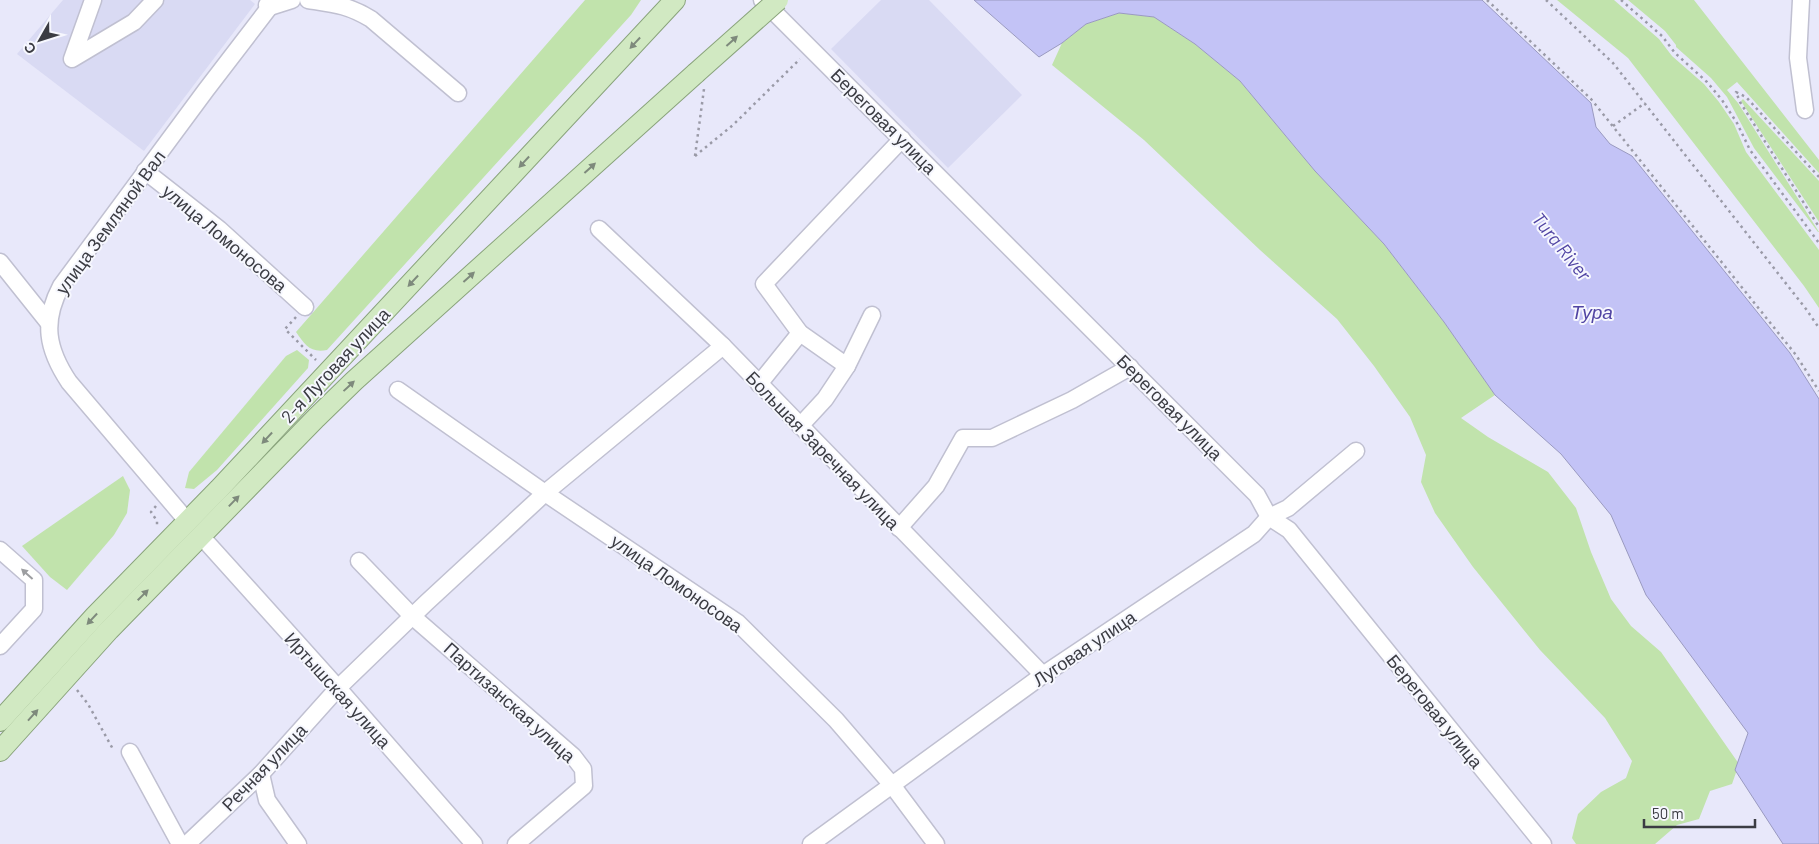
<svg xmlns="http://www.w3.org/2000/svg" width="1819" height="844" viewBox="0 0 1819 844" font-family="Barlow,sans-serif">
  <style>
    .built { fill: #d9daf3 }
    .green { fill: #c1e3ac }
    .water { fill: #c3c3f6; stroke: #9a9ac0 }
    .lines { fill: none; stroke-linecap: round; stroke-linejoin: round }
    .minor-casing { stroke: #c0c0d1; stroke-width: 19 }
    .major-casing { stroke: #89a37b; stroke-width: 22 }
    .path { stroke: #9a9aa7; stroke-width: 2.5; stroke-dasharray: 2.5 4; stroke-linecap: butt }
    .minor { stroke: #fff; stroke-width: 16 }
    .major { stroke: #d1e9c2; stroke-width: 20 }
    .major-bridge-casing { stroke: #89a37b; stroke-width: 22; stroke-linecap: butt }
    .major-bridge { stroke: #d1e9c2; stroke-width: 20 }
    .oneway { fill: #7e8a7c }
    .oneway2 { fill: #9d9ea1 }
    .labels { text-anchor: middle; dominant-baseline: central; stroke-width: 4; stroke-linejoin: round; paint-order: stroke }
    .street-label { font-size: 18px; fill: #3b3c43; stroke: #f6f7fe }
    .water-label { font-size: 19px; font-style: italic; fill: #5044a3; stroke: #f6f7fe }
  </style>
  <rect width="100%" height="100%" fill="#e8e8fa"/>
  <!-- built -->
  <g class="built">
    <polygon points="63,0 250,0 255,4 144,151 17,54"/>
    <polygon points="881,0 929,0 1022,95 948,168 831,49"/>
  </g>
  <!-- green -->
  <g class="green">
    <path d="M585,0H641L631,15L327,350C310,353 305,345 296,332Z"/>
    <polygon points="1557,0 1614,0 1659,39 1672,56 1704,84 1719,102 1734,124 1746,152 1819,250 1819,308 1804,286 1628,58"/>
    <polygon points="1628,0 1694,0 1819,160 1819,173 1737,82 1727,90 1738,103 1819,232 1818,232 1754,148 1727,97 1711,78 1676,47 1676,45 1665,31"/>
    <polygon points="1119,13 1154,17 1195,44 1240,81 1315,171 1384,244 1444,322 1495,395 1461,418 1488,437 1548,472 1576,508 1591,552 1611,599 1631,626 1661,652 1739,764 1732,784 1710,791 1699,819 1677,825 1655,844 1576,844 1572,838 1578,814 1601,792 1626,778 1632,761 1605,718 1540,650 1473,567 1435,513 1421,482 1426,455 1410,417 1374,366 1337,319 1260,250 1144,140 1052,65 1062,43 1086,24"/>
    <polygon points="1743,99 1819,181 1819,222 1741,101"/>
    <polygon points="297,350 309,360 308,368 217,470 194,489 185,488 189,472 286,356"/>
    <polygon points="123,476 130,490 127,513 114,535 67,590 50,577 22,546"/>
  </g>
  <!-- water -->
  <polygon class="water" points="974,0 1482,0 1591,103 1596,127 1610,144 1632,156 1790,353 1819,399 1819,844 1783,844 1735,770 1748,733 1646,595 1611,515 1561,454 1495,395 1444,322 1384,244 1315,171 1240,81 1195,44 1154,17 1119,13 1086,24 1062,43 1039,57"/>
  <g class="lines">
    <defs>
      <g id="minor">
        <polyline points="93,0 72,59 134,22 155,0"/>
        <path d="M308,0C334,4 348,5 371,19L458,93"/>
        <polyline points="762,0 1257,495 1269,517 1289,530 1543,844"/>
        <polyline points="1801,0 1798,58 1805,110"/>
        <polyline points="267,5 270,7 292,0"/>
        <polyline points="145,171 219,229 305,307"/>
        <polyline points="599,229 723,346 1043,675"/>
        <polyline points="0,262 48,322"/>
        <polyline points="847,366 800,333 764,284 902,139"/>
        <polyline points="759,384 800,333"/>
        <polyline points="398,390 545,493 738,623 836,720 892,785 936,844"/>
        <polyline points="800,426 825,399 847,366 872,315"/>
        <path d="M188,522L69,382C47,349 42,322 61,286L206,90L275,0"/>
        <polyline points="899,528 936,486 963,438 992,438 1072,400 1130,367"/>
        <polyline points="201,536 338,688 474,844"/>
        <polyline points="0,550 34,580 34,609 0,646"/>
        <polyline points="359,561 412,616 573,756 583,769 584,786 516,844"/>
        <polyline points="130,752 180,844"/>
        <polyline points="261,774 267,800 298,844"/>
        <polyline points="187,844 261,774 338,688 426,603 545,493 723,346"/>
        <polyline points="811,844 1043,675 1254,534 1269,517 1288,508 1356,451"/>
      </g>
      <g id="major">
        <polyline points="0,721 95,616 219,489 675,0"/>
        <polyline points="0,751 109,630 316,418 354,381 696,73"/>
      </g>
    </defs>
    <!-- minor casing -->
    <use href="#minor" class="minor-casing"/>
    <!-- major casing -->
    <use href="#major" class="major-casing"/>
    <!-- path -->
    <g class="path">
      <polyline points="1487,0 1591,99 1796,355 1819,391"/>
      <polyline points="1546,0 1613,63 1806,309 1819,328"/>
      <polyline points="1621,0 1662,36 1675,53 1707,82 1722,100 1737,123 1750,150 1819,243"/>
      <polyline points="1613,126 1645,103"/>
      <polyline points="695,156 733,125 800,59"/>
      <polyline points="695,156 704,89"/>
      <polyline points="1819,177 1746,97 1736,92 1740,102 1819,227"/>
      <polyline points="296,317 285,329 316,360"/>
      <polyline points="156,506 151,512 157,521 157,527"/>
      <polyline points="77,690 88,704 114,751"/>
    </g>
    <!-- minor -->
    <use href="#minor" class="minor"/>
    <!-- major -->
    <use href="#major" class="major"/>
    <defs>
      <polyline id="major-bridge" points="696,73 778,0"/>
    </defs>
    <!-- major-bridge casing -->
    <use href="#major-bridge" class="major-bridge-casing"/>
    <!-- major-bridge -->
    <use href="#major-bridge" class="major-bridge"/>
  </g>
  <!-- one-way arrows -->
  <defs><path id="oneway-solid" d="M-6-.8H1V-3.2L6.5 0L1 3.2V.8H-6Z" transform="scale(1.25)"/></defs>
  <g class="oneway">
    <use href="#oneway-solid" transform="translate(732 41) rotate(-42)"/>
    <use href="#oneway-solid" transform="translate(635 43) rotate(133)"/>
    <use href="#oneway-solid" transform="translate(524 162) rotate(133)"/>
    <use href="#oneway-solid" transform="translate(590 168) rotate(-42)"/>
    <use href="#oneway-solid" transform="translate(469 277) rotate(-42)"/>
    <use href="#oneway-solid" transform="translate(413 281) rotate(133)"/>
    <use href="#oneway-solid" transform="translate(349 386) rotate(-43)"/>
    <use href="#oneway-solid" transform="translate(267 438) rotate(133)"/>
    <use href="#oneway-solid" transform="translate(234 501) rotate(-46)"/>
    <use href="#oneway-solid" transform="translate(143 595) rotate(-45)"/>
    <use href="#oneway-solid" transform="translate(92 619) rotate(133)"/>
    <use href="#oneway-solid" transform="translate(33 715) rotate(-48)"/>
  </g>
  <use class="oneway2" href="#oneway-solid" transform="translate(27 574) rotate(-138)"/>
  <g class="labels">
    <!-- street labels -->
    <g class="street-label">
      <text transform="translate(884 121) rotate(45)">Береговая улица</text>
      <text transform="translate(110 222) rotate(-54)">улица Земляной Вал</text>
      <text transform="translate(225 238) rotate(40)">улица Ломоносова</text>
      <text transform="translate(335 365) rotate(-47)">2-я Луговая улица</text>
      <text transform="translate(1170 407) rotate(45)">Береговая улица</text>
      <text transform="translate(823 450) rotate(46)">Большая Заречная улица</text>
      <text transform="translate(677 583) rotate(35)">улица Ломоносова</text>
      <text transform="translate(1084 648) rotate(-34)">Луговая улица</text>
      <text transform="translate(338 690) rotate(48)">Иртышская улица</text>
      <text transform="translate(510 702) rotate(42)">Партизанская улица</text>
      <text transform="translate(1435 711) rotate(51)">Береговая улица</text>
      <text transform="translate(264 767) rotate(-46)">Речная улица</text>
    </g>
    <!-- water labels -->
    <g class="water-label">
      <text transform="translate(1562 246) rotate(51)">Tura River</text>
      <text x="1592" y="311">Тура</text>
    </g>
  </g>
  <!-- north arrow -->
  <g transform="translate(40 40) rotate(231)" stroke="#f6f7fe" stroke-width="4" paint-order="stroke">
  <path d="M0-4L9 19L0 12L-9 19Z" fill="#3b3c43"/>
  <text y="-8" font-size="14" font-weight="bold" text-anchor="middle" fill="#3b3c43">С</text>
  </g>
  <!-- scale -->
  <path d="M1644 819v8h111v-8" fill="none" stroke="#3b3c43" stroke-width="2.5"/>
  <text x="1652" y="819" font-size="15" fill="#3b3c43" stroke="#f6f7fe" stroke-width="4" paint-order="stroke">50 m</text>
</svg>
